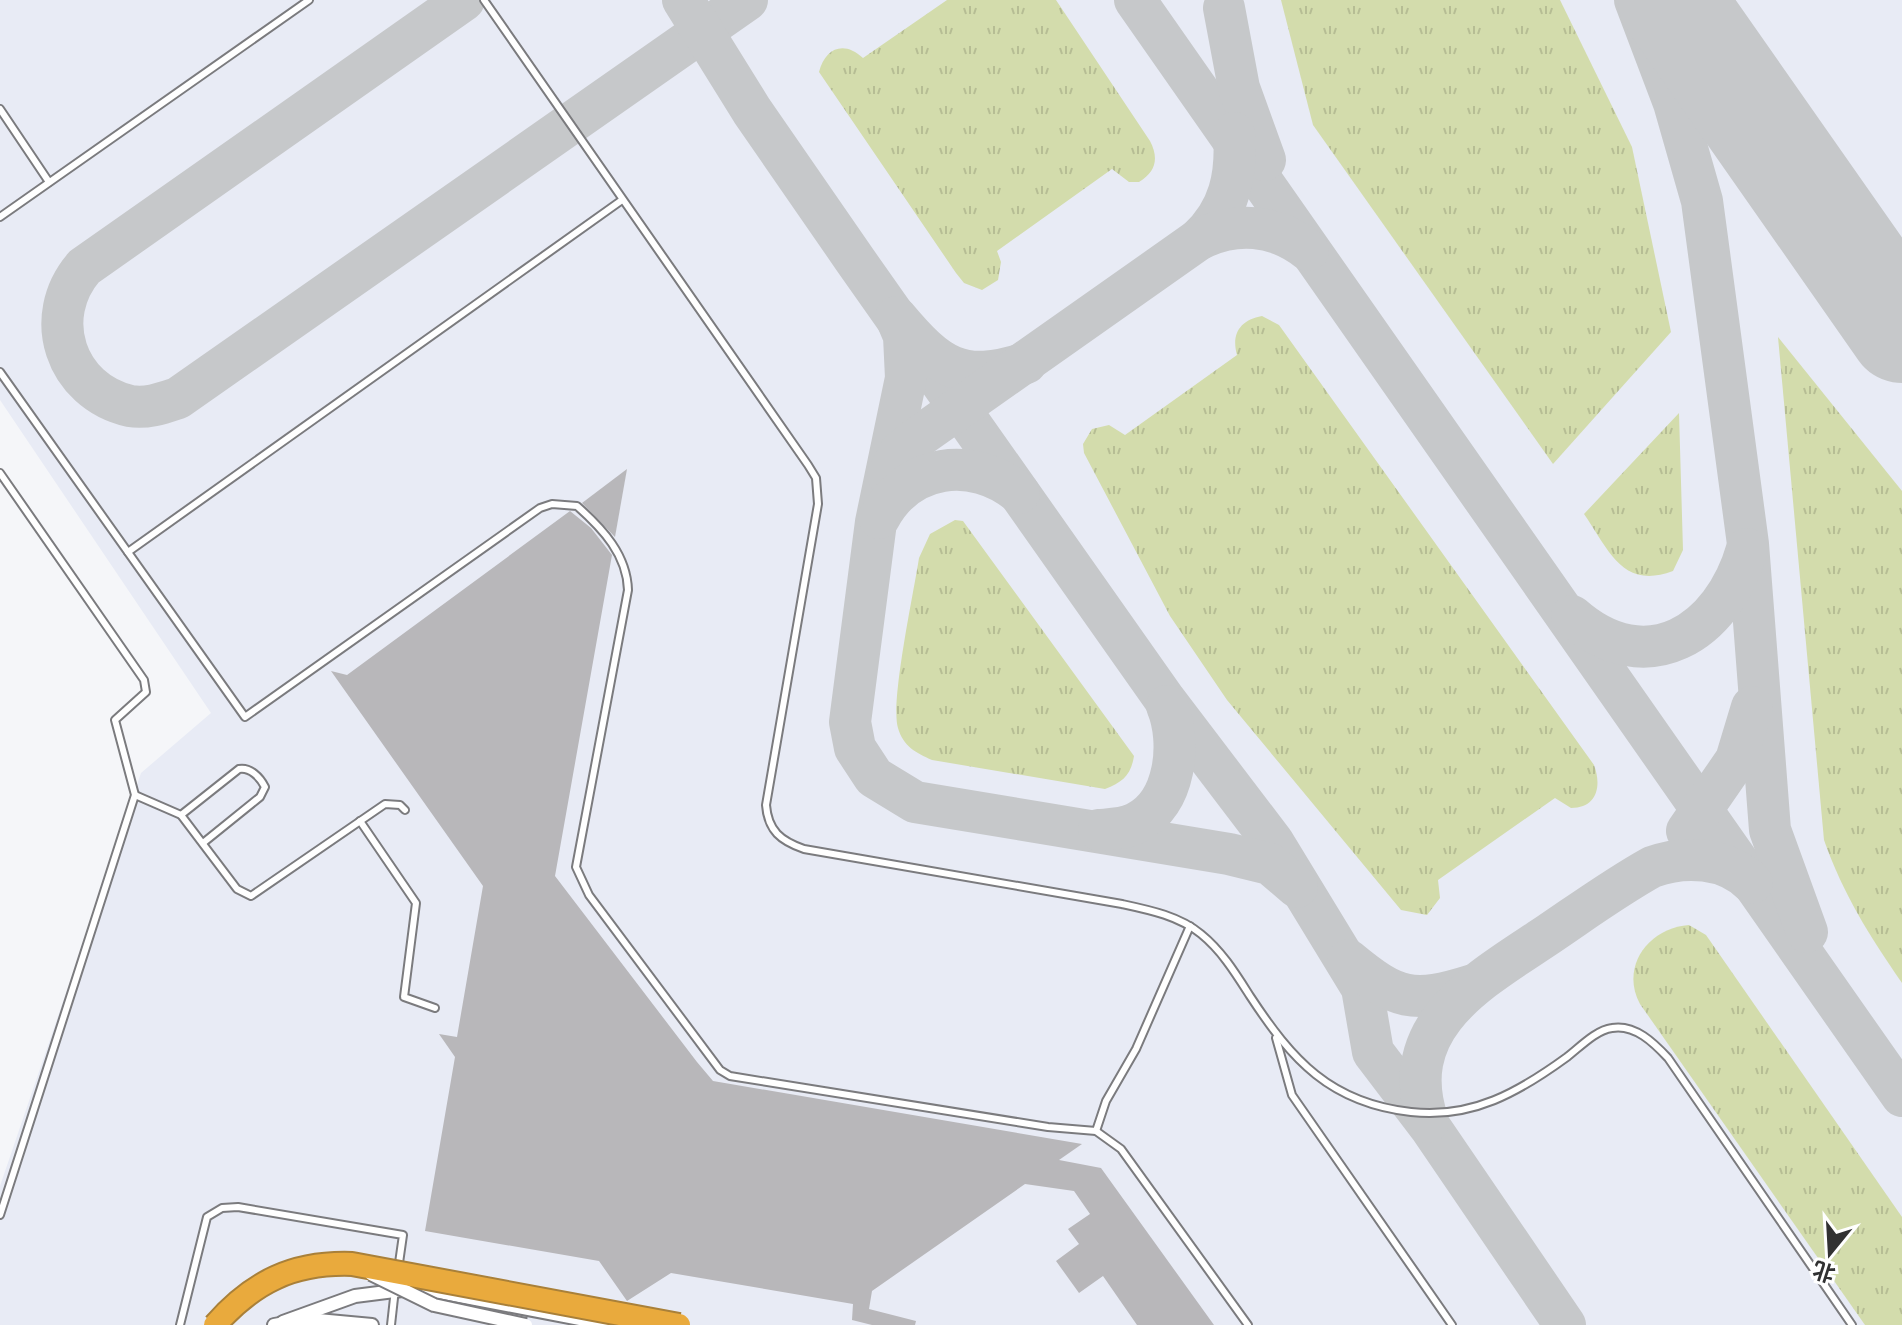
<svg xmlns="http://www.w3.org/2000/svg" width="1902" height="1325" viewBox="0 0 1902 1325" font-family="'Public Sans','Noto Sans SC',sans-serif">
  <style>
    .built { fill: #e8ebf5 }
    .grass { fill: url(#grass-tufts) }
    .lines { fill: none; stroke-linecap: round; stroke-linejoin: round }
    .taxiway { stroke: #c6c8ca; stroke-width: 42 }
    .runway { stroke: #c6c8ca; stroke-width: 106 }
    .building { fill: #b8b7ba }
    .lane-casing { stroke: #7b7b7e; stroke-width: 10 }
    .street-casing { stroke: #7b7b7e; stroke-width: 16 }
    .lane { stroke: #fff; stroke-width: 6 }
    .street { stroke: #fff; stroke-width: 12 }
    .street-bridge-casing { stroke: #7b7b7e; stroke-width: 16; stroke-linecap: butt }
    .highway-bridge-casing { stroke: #a98039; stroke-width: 26; stroke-linecap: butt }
    .street-bridge { stroke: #fff; stroke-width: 12 }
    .highway-bridge { stroke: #e9aa3d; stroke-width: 22 }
  </style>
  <defs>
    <pattern id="grass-tufts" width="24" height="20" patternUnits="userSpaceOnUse" patternTransform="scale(2)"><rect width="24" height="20" fill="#d3dcac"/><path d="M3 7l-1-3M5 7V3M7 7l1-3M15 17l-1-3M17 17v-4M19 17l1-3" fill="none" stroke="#b6bd94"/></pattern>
  </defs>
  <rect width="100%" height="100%" fill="#f5f6f9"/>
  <!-- built -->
  <polygon class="built" points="0,0 1902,0 1902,1325 0,1325 0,1186 141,773 211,713 0,400"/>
  <!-- grass -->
  <g class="grass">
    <path d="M947,0H1056L1150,141C1159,158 1156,172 1139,182H1129L1112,169L997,251L1001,262L998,280L982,290L964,283L956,273L819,72C825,48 844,40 863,58Z"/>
    <polygon points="1281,0 1560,0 1632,147 1671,332 1553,464 1313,125"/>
    <path d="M1262,316L1279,325L1594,765C1602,786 1597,808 1571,808L1555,798L1438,880L1440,898L1427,915L1401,910L1227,700L1170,616L1084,453L1083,444L1092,429L1109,425L1125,435L1237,355C1231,334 1240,320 1262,316Z"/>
    <path d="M1778,337L1902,491V983C1870,937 1843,894 1824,840Z"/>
    <path d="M1679,413L1683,550L1673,571C1622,590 1609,550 1584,514Z"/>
    <path d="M955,520L963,521L1134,756C1131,775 1123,782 1105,789L932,760C916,753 903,746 898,728C890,703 914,591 919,558L930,534Z"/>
    <path d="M1689,925L1706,935L1902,1217V1325H1865L1640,1004C1620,967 1648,928 1689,925Z"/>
  </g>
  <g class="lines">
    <!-- taxiway -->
    <g class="taxiway">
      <path d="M464,0L84,267C41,317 65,391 130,406C147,409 163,403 178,398L747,0"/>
      <polyline points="683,0 752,111 855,260 1165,700 1273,842 1362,988 1373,1052 1430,1127 1565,1325"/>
      <polyline points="1135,0 1902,1096"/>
      <polyline points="1635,0 1674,103 1702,201 1748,544 1770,830 1807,932"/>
      <polyline points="1224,8 1239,88 1265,160"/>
      <path d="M1198,240C1230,211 1237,175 1234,133"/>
      <path d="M1026,363C961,384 938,367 896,317L904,336L906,378L876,522L850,722L855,748L874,777L915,802L1229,854L1270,864L1297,887"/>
      <path d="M888,475L900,452L924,433L1198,240C1235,221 1275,224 1308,250"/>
      <path d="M879,518C908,464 972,455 1019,493"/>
      <path d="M1572,616C1647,682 1723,633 1747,549"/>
      <path d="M1099,830C1111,829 1125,829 1136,823C1176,804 1182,742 1167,706"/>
      <polyline points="1687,831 1736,760 1752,707"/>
      <path d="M1348,960C1396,1000 1413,1004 1473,985"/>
      <path d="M1428,1122C1395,1025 1479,981 1549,934C1583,911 1616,887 1652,867C1685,855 1726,857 1752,883"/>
    </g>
    <!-- runway -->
    <polyline class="runway" points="1671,0 1902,330"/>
  </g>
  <!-- building -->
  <g class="building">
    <polygon points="627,469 615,537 582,503"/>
    <polygon points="570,511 591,528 612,555 555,876 697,1062 713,1081 1082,1144 1059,1160 1101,1168 1214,1325 1137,1325 1103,1276 1079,1293 1056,1261 1079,1244 1068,1229 1090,1214 1074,1191 1025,1184 872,1291 869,1309 916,1321 915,1325 872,1325 852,1320 853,1304 671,1273 627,1301 599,1261 425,1231 455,1057 439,1034 457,1037 483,886 331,671 347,675"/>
  </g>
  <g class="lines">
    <defs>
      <g id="lane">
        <path d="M484,0L808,465L816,478L818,504L766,805C768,831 781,841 804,849L1122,904C1150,910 1179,916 1201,934C1222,951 1236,974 1250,996C1292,1060 1330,1103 1411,1112C1472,1119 1519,1092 1567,1057C1580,1047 1596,1030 1612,1028C1635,1024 1654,1043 1668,1058L1852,1325"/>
        <polyline points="0,109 49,182"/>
        <polyline points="0,217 309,0"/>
        <path d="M0,372L245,717L540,508L552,504L577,506C603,529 627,555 628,590L576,867L589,895L720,1070L730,1076L1048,1127L1096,1131L1121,1149L1248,1325"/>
        <polyline points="0,473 144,680 146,692 115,720 135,795 0,1215"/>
        <polyline points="128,552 622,200"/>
        <polyline points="135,795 181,815 237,889 251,896 385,804 400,805 405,810"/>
        <path d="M181,815L239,769C250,767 260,777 265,787L260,797L203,843"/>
        <polyline points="360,821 416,903 404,997 435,1008"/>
        <polyline points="1276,1038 1292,1095 1452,1325"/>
        <polyline points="1096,1131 1106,1101 1136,1049 1190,926"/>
        <polyline points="180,1325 207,1217 222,1208 238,1207 403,1235 398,1270"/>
        <polyline points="391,1325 395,1289"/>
      </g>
      <g id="street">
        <polyline points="283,1322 355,1296 418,1288 611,1325"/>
        <polyline points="274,1325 307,1319 372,1325"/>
      </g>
    </defs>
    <!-- lane casing -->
    <use href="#lane" class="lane-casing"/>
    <!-- street casing -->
    <use href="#street" class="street-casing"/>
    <!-- lane -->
    <use href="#lane" class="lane"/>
    <!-- street -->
    <use href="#street" class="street"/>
    <defs>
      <polyline id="street-bridge" points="371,1274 434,1305 526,1325"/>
      <path id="highway-bridge" d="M215,1325C253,1282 293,1262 352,1264L679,1325"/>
    </defs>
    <!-- street-bridge casing -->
    <use href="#street-bridge" class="street-bridge-casing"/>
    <!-- highway-bridge casing -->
    <use href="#highway-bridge" class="highway-bridge-casing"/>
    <!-- street-bridge -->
    <use href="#street-bridge" class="street-bridge"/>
    <!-- highway-bridge -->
    <use href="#highway-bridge" class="highway-bridge"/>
  </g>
  <!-- north arrow -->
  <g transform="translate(1830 1253) rotate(198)" stroke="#ffffff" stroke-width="6" paint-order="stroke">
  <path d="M0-6L14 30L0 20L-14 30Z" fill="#313132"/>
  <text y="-12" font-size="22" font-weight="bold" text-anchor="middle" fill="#313132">北</text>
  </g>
</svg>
